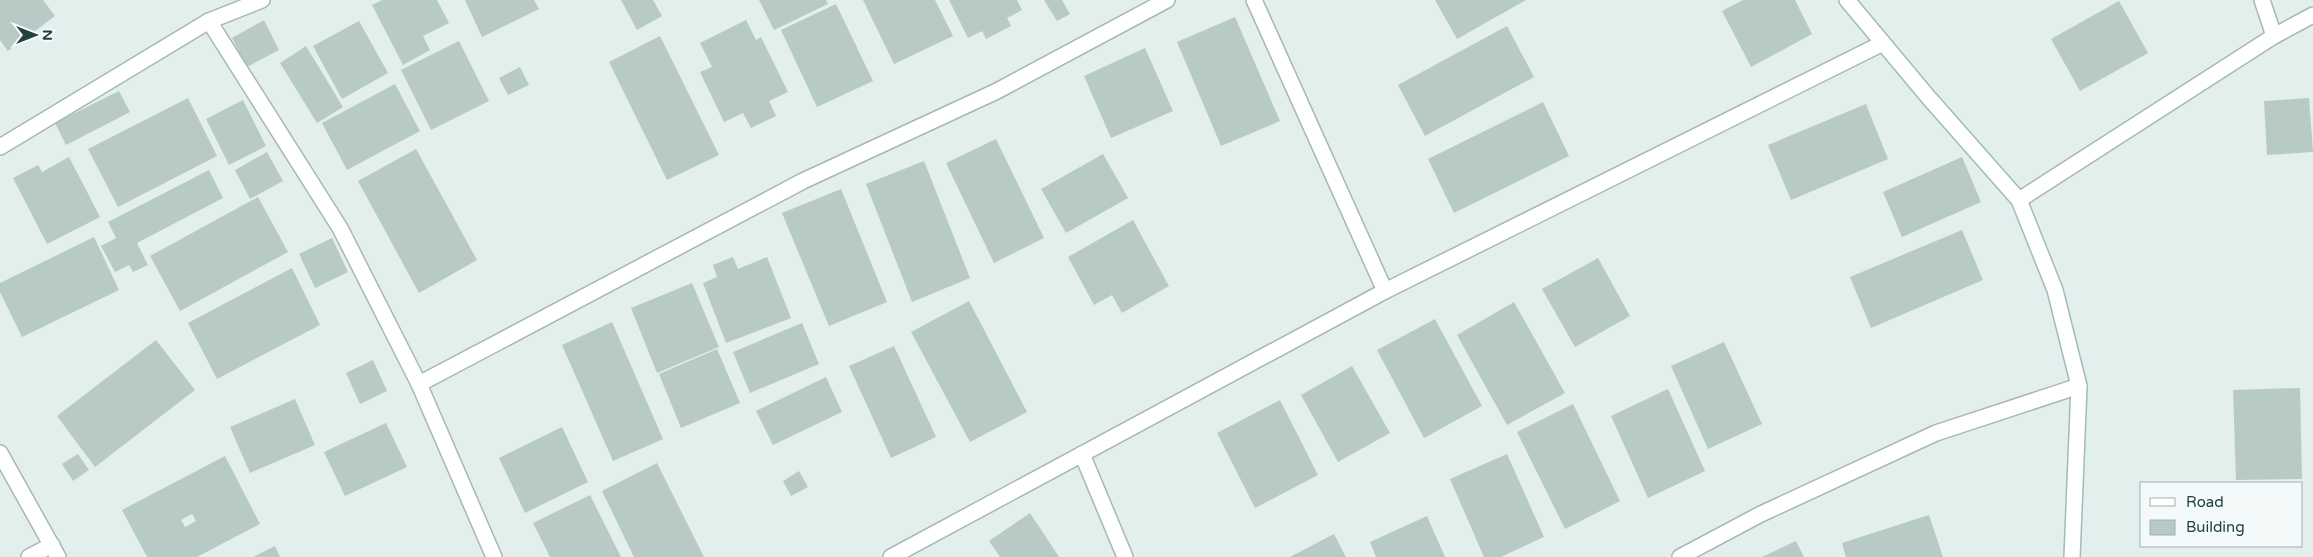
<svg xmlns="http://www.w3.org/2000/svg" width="2313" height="557" viewBox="0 0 2313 557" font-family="'Varela Round',sans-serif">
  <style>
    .building { fill: #b8cac6; fill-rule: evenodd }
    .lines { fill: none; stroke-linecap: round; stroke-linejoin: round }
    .street-casing { stroke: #a5b8b5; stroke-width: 18 }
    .secondary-casing { stroke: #a0bcb8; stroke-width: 18 }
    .street { stroke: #fff; stroke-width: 15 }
    .secondary { stroke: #fff; stroke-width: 15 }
  </style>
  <rect width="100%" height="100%" fill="#e3efec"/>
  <!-- building -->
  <g class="building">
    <polygon points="0,0 43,0 55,16 8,51 0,40"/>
    <polygon points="382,0 437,0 449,23 423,36 430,50 403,65 372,5"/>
    <polygon points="465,0 534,0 539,9 482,37"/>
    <polygon points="621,0 653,0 662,16 637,30"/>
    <polygon points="759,0 826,0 828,4 774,30"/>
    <polygon points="863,0 935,0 953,36 894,64"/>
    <polygon points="949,0 1017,0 1022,10 1007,18 1011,26 986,39 982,31 968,38"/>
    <polygon points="1044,0 1062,0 1070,14 1057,21"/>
    <polygon points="1435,0 1526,0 1457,39"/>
    <polygon points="1743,0 1795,0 1812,34 1751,67 1722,11"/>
    <polygon points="2119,1 2148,53 2080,91 2051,39"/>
    <polygon points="836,4 873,81 817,107 781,30"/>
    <polygon points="1235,17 1280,121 1221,146 1177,42"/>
    <polygon points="264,20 279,50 247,67 232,38"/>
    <polygon points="746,20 756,40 761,37 788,92 769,101 776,116 751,128 743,113 724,122 700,72 712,67 700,43"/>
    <polygon points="359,21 388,73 342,99 313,46"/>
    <polygon points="1507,26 1534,77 1425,136 1398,85"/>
    <polygon points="660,36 719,155 667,180 609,62"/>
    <polygon points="459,41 489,101 431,130 401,70"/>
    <polygon points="306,46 343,107 317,123 280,63"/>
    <polygon points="1145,48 1173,111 1111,138 1084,76"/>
    <polygon points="520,67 529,85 508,95 499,78"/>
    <polygon points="395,84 420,131 347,170 322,123"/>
    <polygon points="119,91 130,112 66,145 55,123"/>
    <polygon points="188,98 217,156 118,207 88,149"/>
    <polygon points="2309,98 2313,152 2267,155 2264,101"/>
    <polygon points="243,100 266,146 229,165 206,119"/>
    <polygon points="1543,102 1569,156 1454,213 1428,159"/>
    <polygon points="1866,104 1888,159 1791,200 1768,145"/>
    <polygon points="996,139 1044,238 994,263 946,163"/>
    <polygon points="416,149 477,260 419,293 358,181"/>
    <polygon points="267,152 283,181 250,199 235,170"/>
    <polygon points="1103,154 1128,198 1066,233 1041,189"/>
    <polygon points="69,157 100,217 47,244 13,178 38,165 42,172"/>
    <polygon points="1962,157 1981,202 1902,237 1883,192"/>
    <polygon points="924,161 970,278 912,302 866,184"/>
    <polygon points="209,170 223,198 137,243 148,265 133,272 129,265 115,272 101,246 116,238 108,222"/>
    <polygon points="841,189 887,302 829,326 782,213"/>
    <polygon points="258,197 288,252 180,311 150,256"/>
    <polygon points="1133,220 1169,286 1122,313 1112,295 1094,305 1068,257"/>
    <polygon points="1962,230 1983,280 1871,328 1850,277"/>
    <polygon points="94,237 119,290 22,337 0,292 0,283"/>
    <polygon points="332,238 348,272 315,288 299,254"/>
    <polygon points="733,257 738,269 767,257 791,318 726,343 703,283 717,277 713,265"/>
    <polygon points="1598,258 1630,316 1575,347 1542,289"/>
    <polygon points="292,268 320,325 217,379 188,323"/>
    <polygon points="692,283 719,347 657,373 631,308"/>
    <polygon points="969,301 1027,412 970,442 911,332"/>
    <polygon points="1514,302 1565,393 1507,425 1457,335"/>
    <polygon points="1435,319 1482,406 1424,438 1377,350"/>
    <polygon points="612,322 663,439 613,461 562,345"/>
    <polygon points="802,323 819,364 750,393 733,352"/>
    <polygon points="156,340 195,390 95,467 57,416"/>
    <polygon points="1724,342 1762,424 1708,449 1671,366"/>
    <polygon points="894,346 936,437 891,458 849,366"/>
    <polygon points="717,349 740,403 681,428 659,374"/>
    <polygon points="373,360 387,391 360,404 346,373"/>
    <polygon points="1352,366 1390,433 1338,462 1301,395"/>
    <polygon points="826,377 842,412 773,445 756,411"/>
    <polygon points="2300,388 2302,479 2236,480 2233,390"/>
    <polygon points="1668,389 1705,471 1648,498 1611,416"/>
    <polygon points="295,399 315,445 250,473 230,427"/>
    <polygon points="1280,400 1318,475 1255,508 1217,433"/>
    <polygon points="1573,404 1620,501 1565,529 1517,432"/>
    <polygon points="386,423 407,467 345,496 324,452"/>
    <polygon points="562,427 588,482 525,513 499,458"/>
    <polygon points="78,454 89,470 73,481 62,464"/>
    <polygon points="1507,454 1544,537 1501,557 1484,557 1450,479"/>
    <path d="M225,456L260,524L197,557H147L122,510ZM192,514L196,521L185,527L181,520Z"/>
    <polygon points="657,463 704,557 634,557 602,491"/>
    <polygon points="799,471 808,487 791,496 783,481"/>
    <polygon points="590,495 621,557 550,557 533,523"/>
    <polygon points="1030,513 1059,557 1000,557 989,541"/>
    <polygon points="1929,515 1943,557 1846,557 1842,543"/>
    <polygon points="1427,516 1445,557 1376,557 1370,542"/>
    <polygon points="1334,534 1346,557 1290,557"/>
    <polygon points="1796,541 1804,557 1762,557"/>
    <polygon points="275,546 280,557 253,557"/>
  </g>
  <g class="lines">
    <defs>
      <g id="street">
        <polyline points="1254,0 1385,291"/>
        <polyline points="2262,0 2274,36"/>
        <polyline points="209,21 340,228 419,384 494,557"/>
        <polyline points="0,147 209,21 262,0"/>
        <polyline points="2019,200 2274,36 2313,15"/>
        <polyline points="419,384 803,181 997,91 1167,0"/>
        <polyline points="0,453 58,557"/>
        <polyline points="1082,454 1125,557"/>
        <polyline points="29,557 52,545"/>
        <polyline points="891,557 1385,291 1883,43"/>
        <polyline points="1680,557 1761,514 1936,433 2079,386"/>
      </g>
      <polyline id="secondary" points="1847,0 1929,98 2019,200 2055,290 2079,386 2072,557"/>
    </defs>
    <!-- street casing -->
    <use href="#street" class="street-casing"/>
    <!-- secondary casing -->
    <use href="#secondary" class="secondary-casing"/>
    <!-- street -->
    <use href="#street" class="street"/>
    <!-- secondary -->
    <use href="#secondary" class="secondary"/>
  </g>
  <!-- legend -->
  <rect x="2140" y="482" width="162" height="65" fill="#f4faf9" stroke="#9fb0af"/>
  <rect x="2150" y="498" width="25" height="8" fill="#ffffff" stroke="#9fb0af"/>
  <text x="2186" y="507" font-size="15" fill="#204240">Road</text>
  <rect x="2150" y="520" width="25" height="15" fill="#b8cac6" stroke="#9fb0af"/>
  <text x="2186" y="532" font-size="15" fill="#204240">Building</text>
  <!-- north arrow -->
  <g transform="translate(35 35) rotate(90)" stroke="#f4faf9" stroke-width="4" paint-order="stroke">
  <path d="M0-4L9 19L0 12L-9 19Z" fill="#204240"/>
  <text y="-8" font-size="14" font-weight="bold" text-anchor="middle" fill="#204240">N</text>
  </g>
</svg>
